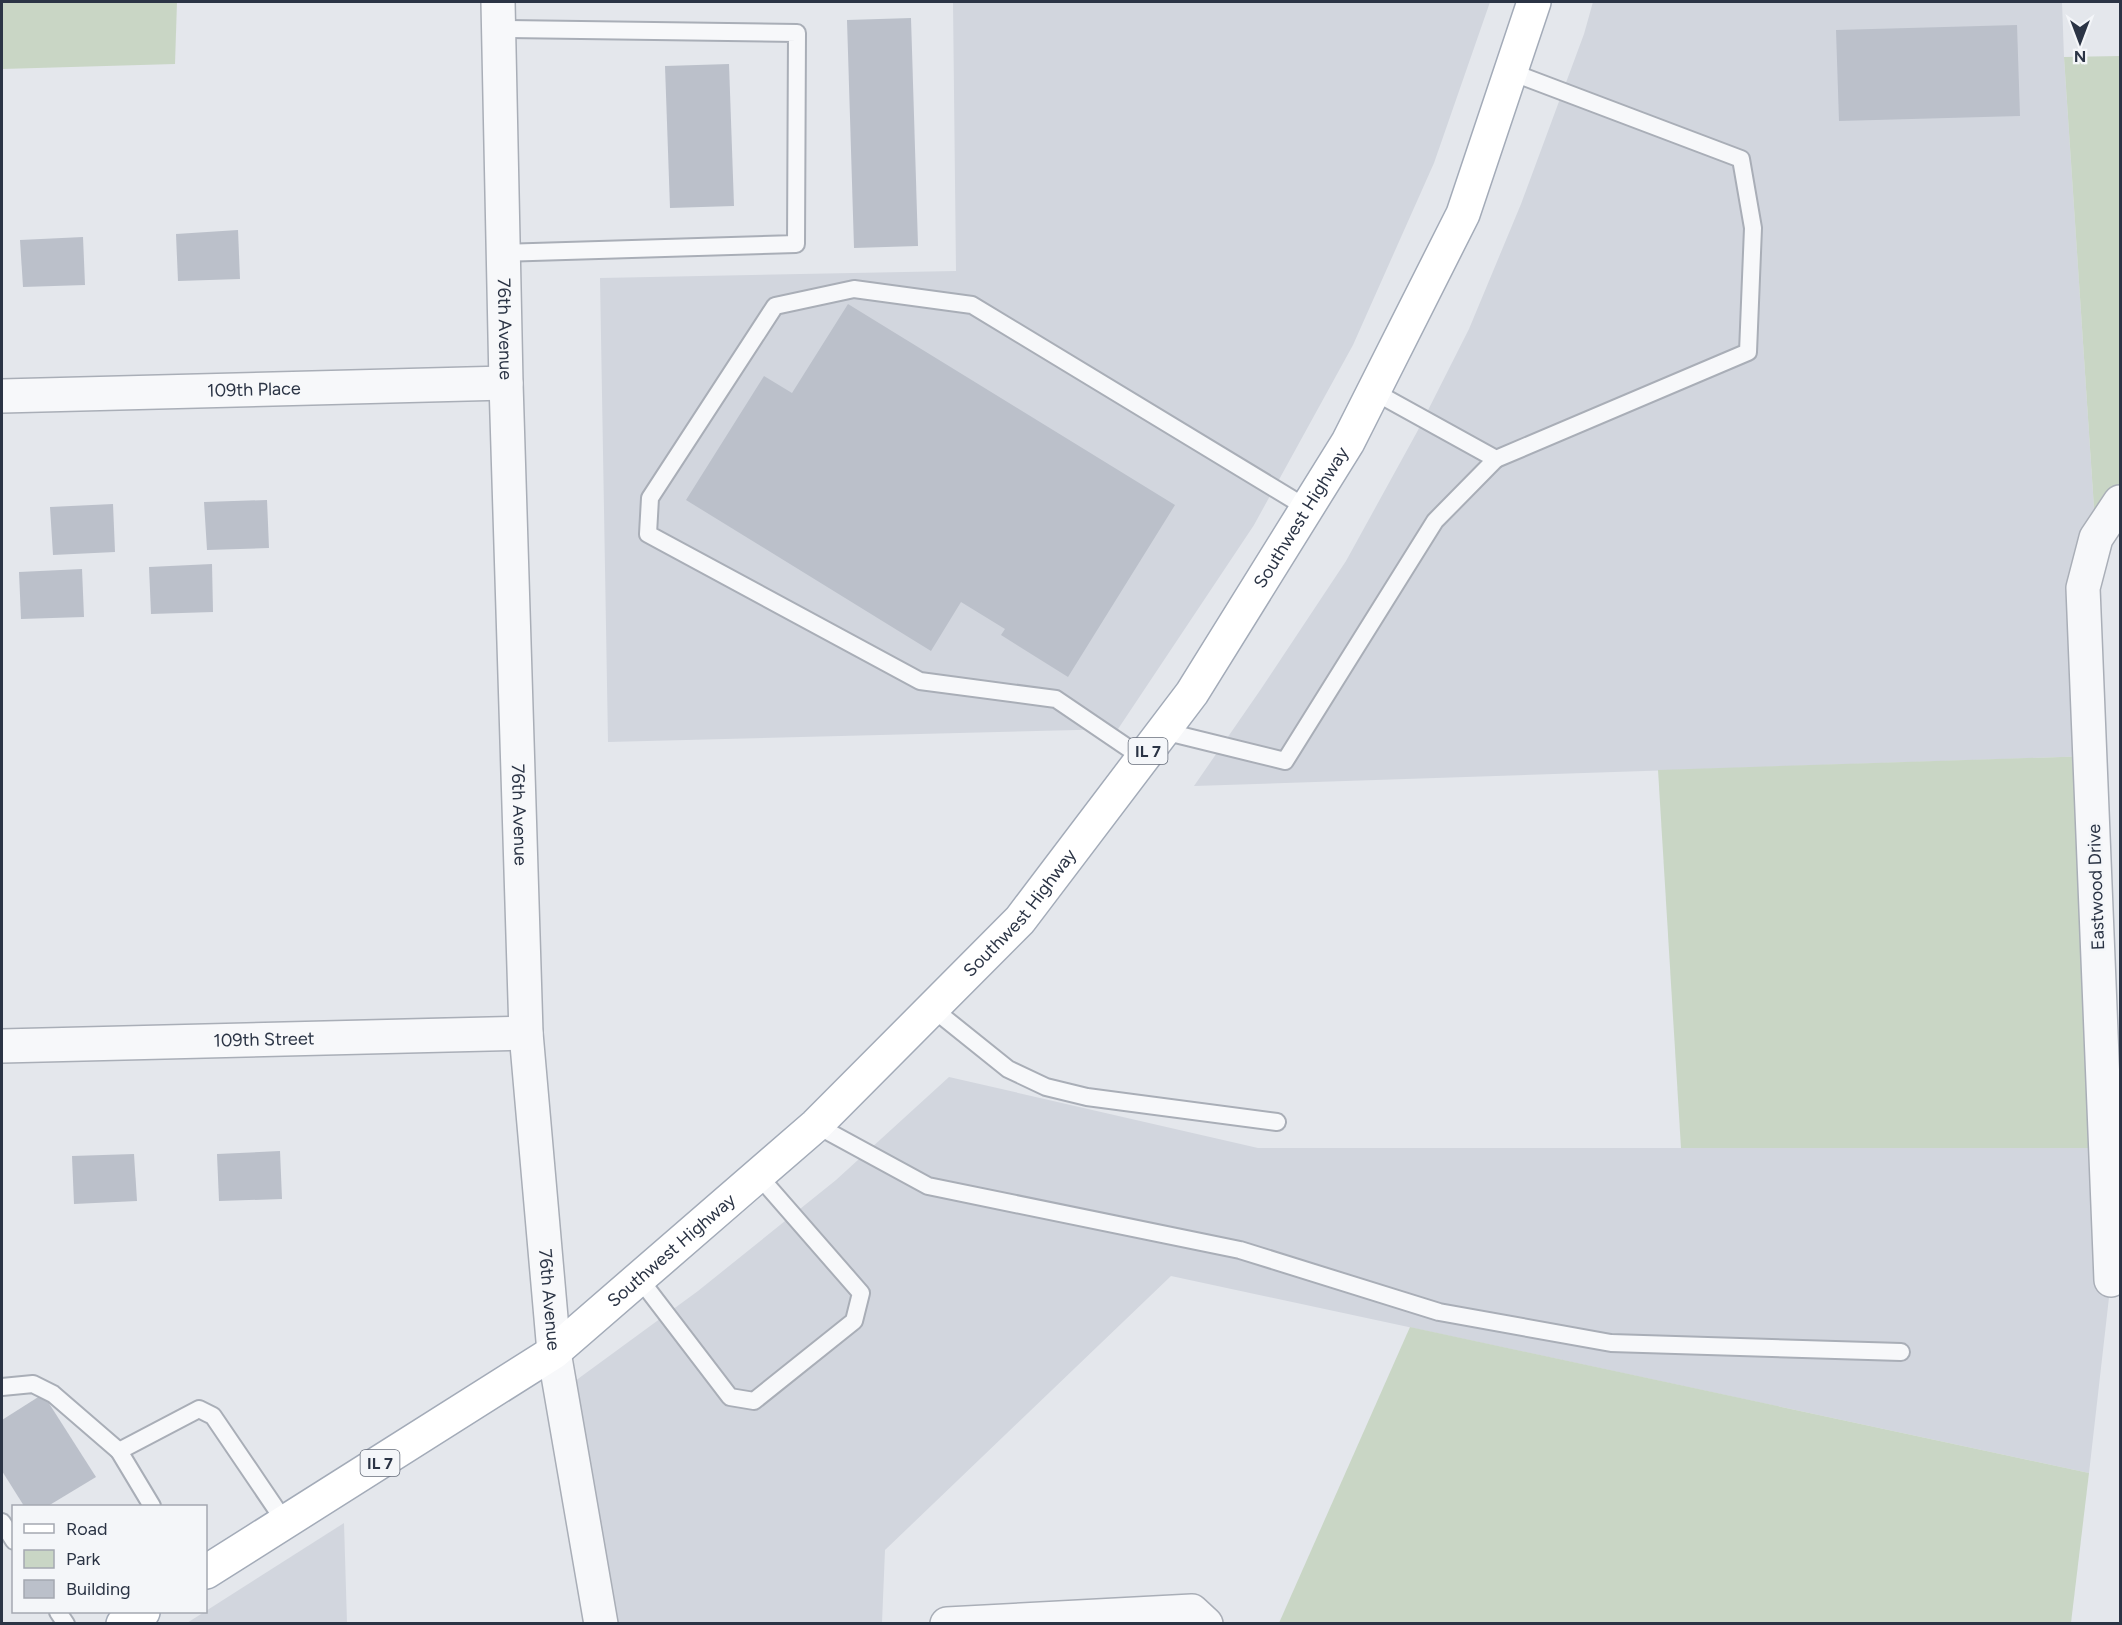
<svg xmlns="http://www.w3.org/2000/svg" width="2122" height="1625" viewBox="0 0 2122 1625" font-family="Figtree,sans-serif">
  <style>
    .built { fill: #d2d6de }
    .green { fill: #c9d6c5 }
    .building { fill: #bbc0ca }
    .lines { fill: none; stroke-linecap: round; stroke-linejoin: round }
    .lane-casing { stroke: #a9aeb7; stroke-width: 20 }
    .street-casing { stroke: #a9aeb7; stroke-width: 36 }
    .primary-casing { stroke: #a3abb8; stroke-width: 36 }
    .lane { stroke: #f7f8fa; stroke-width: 16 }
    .street { stroke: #f7f8fa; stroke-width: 33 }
    .primary { stroke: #fff; stroke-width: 33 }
    .labels { text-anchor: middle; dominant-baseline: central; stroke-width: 5; stroke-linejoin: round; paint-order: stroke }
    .shield { fill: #f4f6f9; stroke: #676e7b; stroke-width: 1.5 }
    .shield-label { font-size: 16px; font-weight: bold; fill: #2b3445 }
    .street-label { font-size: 18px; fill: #2b3445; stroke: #f4f6f9 }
  </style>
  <rect width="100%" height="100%" fill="#e4e7ec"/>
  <!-- built -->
  <g class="built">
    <polygon points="953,2 1490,2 1434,163 1353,345 1254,525 1118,729 608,742 600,278 956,271"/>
    <polygon points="1593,2 2062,2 2064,57 2096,538 2090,756 1194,786 1261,689 1346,561 1417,432 1469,329 1521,204 1584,34"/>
    <polygon points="949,1077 1258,1148 2106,1148 2111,1280 2089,1473 1171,1276 885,1550 882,1623 601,1623 560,1392 698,1291 836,1180"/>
    <polygon points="344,1523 347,1623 187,1623"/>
  </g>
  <!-- green -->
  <g class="green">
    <polygon points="2,2 177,2 175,64 2,69"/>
    <polygon points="2120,56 2120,502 2096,538 2064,57"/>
    <polygon points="2090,756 2106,1148 1681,1148 1658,770"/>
    <polygon points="1410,1327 2089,1473 2071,1623 1279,1623"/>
  </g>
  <!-- building -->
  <g class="building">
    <polygon points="911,18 918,246 854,248 847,20"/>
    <polygon points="2017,25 2020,116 1839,121 1836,30"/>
    <polygon points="729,64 734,206 670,208 665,66"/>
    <polygon points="238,230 240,279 178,281 176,234"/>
    <polygon points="83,237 85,285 23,287 20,240"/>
    <polygon points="848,304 1175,505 1068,677 1001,635 1005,629 961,602 931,651 686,500 764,376 792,393"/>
    <polygon points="267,500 269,548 207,550 204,502"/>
    <polygon points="113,504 115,552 53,555 50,507"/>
    <polygon points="212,564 213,612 151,614 149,567"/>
    <polygon points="82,569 84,617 21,619 19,572"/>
    <polygon points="280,1151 282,1199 219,1201 217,1154"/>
    <polygon points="134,1154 137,1201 74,1204 72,1156"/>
    <polygon points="43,1394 96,1477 48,1506 24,1506 2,1471 2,1420"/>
  </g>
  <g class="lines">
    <defs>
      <g id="lane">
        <polyline points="499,29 797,33 796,244 503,253"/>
        <polyline points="1373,391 1496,459 1748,352 1753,228 1741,159 1511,72"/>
        <polyline points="1163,731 1285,761 1435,521 1496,459"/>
        <polyline points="1143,758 1056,699 920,681 648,534 650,498 775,306 854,289 972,305 1307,508"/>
        <polyline points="932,1008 1008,1069 1046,1087 1087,1097 1277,1122"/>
        <polyline points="816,1125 928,1186 1240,1250 1439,1312 1611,1343 1901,1352"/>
        <polyline points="639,1278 730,1397 754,1401 854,1321 861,1293 758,1175"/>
        <polyline points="2,1387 33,1384 53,1394 119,1451"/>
        <polyline points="152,1506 119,1451 199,1409 213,1416 285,1522"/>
        <polyline points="2,1522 14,1541"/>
        <polyline points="58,1612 66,1624"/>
      </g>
      <g id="street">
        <path id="s1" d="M498,2L506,383L526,1033L554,1352L601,1624"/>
        <path id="s2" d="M2,396L506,383"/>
        <path id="s3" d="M2,1046L526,1033"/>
        <polyline points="2111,1280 2083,588 2096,538 2120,502"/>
        <polyline points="947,1624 1192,1611 1206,1624"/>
      </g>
      <g id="primary">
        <path id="s4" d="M206,1572L554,1352L816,1125L1020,920L1192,693L1348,442L1463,214L1534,2"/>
        <polyline points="123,1624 143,1612"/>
      </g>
    </defs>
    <!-- lane casing -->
    <use href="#lane" class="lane-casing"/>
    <!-- street casing -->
    <use href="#street" class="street-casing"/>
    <!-- primary casing -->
    <use href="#primary" class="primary-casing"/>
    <!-- lane -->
    <use href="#lane" class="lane"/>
    <!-- street -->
    <use href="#street" class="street"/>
    <!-- primary -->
    <use href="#primary" class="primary"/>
  </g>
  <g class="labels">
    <!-- shield labels -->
    <g class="shield">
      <rect x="1128.5" y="738" width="39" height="26" rx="4.5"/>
      <rect x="360.5" y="1450" width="39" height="26" rx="4.5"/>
    </g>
    <g class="shield-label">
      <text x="1148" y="751">IL 7</text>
      <text x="380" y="1463">IL 7</text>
    </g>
    <!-- street labels -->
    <g class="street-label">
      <text stroke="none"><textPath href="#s1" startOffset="327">76th Avenue</textPath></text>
      <text stroke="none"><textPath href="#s2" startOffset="252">109th Place</textPath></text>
      <text stroke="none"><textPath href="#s4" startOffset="1539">Southwest Highway</textPath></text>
      <text stroke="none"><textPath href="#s1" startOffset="813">76th Avenue</textPath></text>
      <text transform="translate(2096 887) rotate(-92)">Eastwood Drive</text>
      <text stroke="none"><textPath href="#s4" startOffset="1053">Southwest Highway</textPath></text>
      <text stroke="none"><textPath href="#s3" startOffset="262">109th Street</textPath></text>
      <text stroke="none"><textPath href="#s4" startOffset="567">Southwest Highway</textPath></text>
      <text stroke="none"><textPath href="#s1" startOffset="1299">76th Avenue</textPath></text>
    </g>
  </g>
  <!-- border -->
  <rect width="2122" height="1625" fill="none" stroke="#2b3445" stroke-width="6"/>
  <!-- legend -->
  <rect x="12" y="1505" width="195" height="108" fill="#f4f6f9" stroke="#a4a8b1" stroke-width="1.5"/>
  <rect x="24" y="1524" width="30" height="9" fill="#ffffff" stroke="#a4a8b1" stroke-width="1.5"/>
  <text x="66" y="1535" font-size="18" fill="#2b3445">Road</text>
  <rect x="24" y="1550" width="30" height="18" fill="#c9d6c5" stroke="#a4a8b1" stroke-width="1.5"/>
  <text x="66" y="1565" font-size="18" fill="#2b3445">Park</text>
  <rect x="24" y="1580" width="30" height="18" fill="#bbc0ca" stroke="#a4a8b1" stroke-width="1.5"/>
  <text x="66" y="1595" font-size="18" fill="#2b3445">Building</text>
  <!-- north arrow -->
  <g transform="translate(2080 42) rotate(180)" stroke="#f4f6f9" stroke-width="4.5" paint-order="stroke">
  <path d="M0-4.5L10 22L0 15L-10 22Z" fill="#2b3445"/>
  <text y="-9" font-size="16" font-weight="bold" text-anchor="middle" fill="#2b3445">N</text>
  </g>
</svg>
